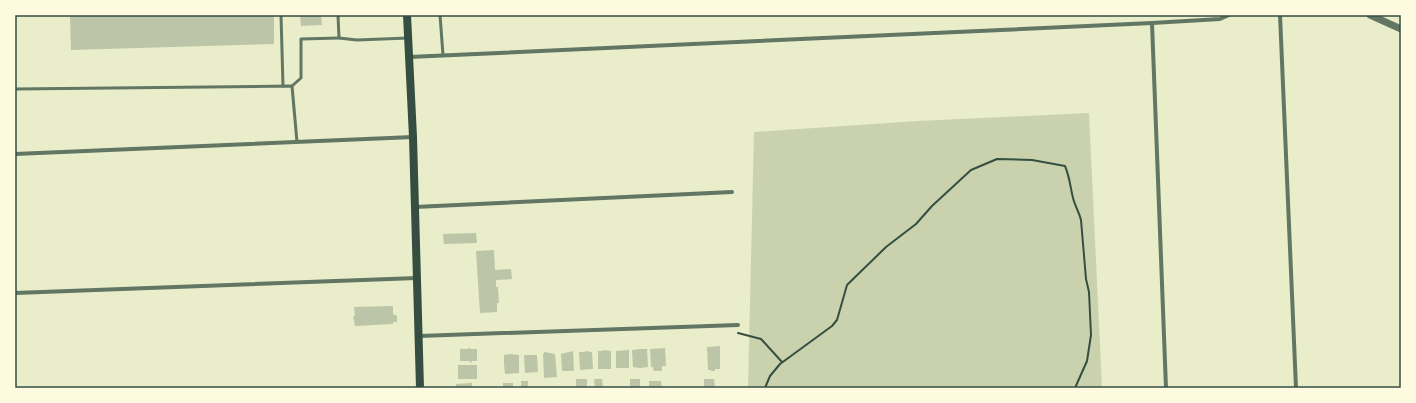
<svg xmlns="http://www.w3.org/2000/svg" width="1416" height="403" viewBox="0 0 1416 403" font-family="Manrope,sans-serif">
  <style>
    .green { fill: #cad2ad }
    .building { fill: #bcc5a7 }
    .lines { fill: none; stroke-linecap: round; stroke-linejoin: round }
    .path { stroke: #344e41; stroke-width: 2 }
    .service { stroke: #617663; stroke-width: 3 }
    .minor { stroke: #617663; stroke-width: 4 }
    .tertiary { stroke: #617663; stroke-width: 7 }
    .secondary { stroke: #344e41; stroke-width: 8 }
    .neatline { fill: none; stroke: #344e41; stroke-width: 1.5 }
  </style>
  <rect width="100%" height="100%" fill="#e9edc9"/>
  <!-- green -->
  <polygon class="green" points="1089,113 1102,388 748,388 754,132 918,121"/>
  <!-- building -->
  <g class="building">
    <polygon points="70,15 274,15 274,44 71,50"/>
    <polygon points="300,15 321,15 322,25 301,26"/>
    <polygon points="476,233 477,243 444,244 443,234"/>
    <polygon points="494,250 495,270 511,269 512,279 496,280 496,287 498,287 499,303 497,303 497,312 480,313 476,251"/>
    <polygon points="393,306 393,314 397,316 397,322 393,322 393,324 355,326 353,316 355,316 354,307"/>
    <polygon points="720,346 720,369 715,369 715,371 711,371 711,370 708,370 707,347"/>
    <polygon points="468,348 470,348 470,349 477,349 477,361 472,361 472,362 470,363 470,361 460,361 460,349 468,349"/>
    <polygon points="665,348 666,366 662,366 662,371 654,371 653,367 651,367 650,349"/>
    <polygon points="640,349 647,349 648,367 640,368 633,367 632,350"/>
    <polygon points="603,350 611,351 611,369 598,369 598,351 603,351"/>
    <polygon points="629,350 629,368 616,368 616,351"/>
    <polygon points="573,351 574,371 562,371 561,354"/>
    <polygon points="585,351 592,352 593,369 580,370 579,352 585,352"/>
    <polygon points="544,352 555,354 557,377 544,378 543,354 544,354"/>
    <polygon points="510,354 519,355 519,373 505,374 504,364 504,355"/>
    <polygon points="524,355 537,355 538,372 525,373"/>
    <rect x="458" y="365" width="19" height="14"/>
    <rect x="576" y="379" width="11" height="9"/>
    <polygon points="594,379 602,379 603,388 595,388"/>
    <rect x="630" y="379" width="10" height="9"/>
    <polygon points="704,379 714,379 715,388 704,388"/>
    <rect x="521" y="381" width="7" height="7"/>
    <polygon points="649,381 661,381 662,388 649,388"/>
    <polygon points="472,383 472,388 456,388 456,384"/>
    <rect x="503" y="383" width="10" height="5"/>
  </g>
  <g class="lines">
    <!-- path -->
    <g class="path">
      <polyline points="738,333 761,339 782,362"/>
      <path d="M765,388L770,376L780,364L832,326L837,320L847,285L886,247L916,224L932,206L971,170L997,159L1032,160L1065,166C1070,178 1070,186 1073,198C1075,206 1079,212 1081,220L1086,279L1089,292L1091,335L1087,361L1075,388"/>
    </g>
    <!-- service -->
    <g class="service">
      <polyline points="281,15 283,86"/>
      <polyline points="338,15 339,38 357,40 408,38"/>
      <polyline points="440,15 443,55"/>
      <polyline points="292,86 301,78 301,39 339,38"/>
      <polyline points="15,89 292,86 297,142"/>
    </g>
    <!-- minor -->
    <g class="minor">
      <polyline points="1280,15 1296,388"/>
      <polyline points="1152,23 1166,388"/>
      <polyline points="409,57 1152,23 1220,19 1229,15"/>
      <polyline points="15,154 413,137"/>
      <polyline points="415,207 732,192"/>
      <polyline points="15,293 417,278"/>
      <polyline points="419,336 738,325"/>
    </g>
    <!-- tertiary -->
    <polyline class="tertiary" points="1370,15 1401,29"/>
    <!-- secondary -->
    <polyline class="secondary" points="407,15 413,137 420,388"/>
  </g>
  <!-- border -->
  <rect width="1416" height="403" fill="none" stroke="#fefae0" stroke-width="32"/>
  <rect x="16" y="16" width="1384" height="371" class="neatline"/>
</svg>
